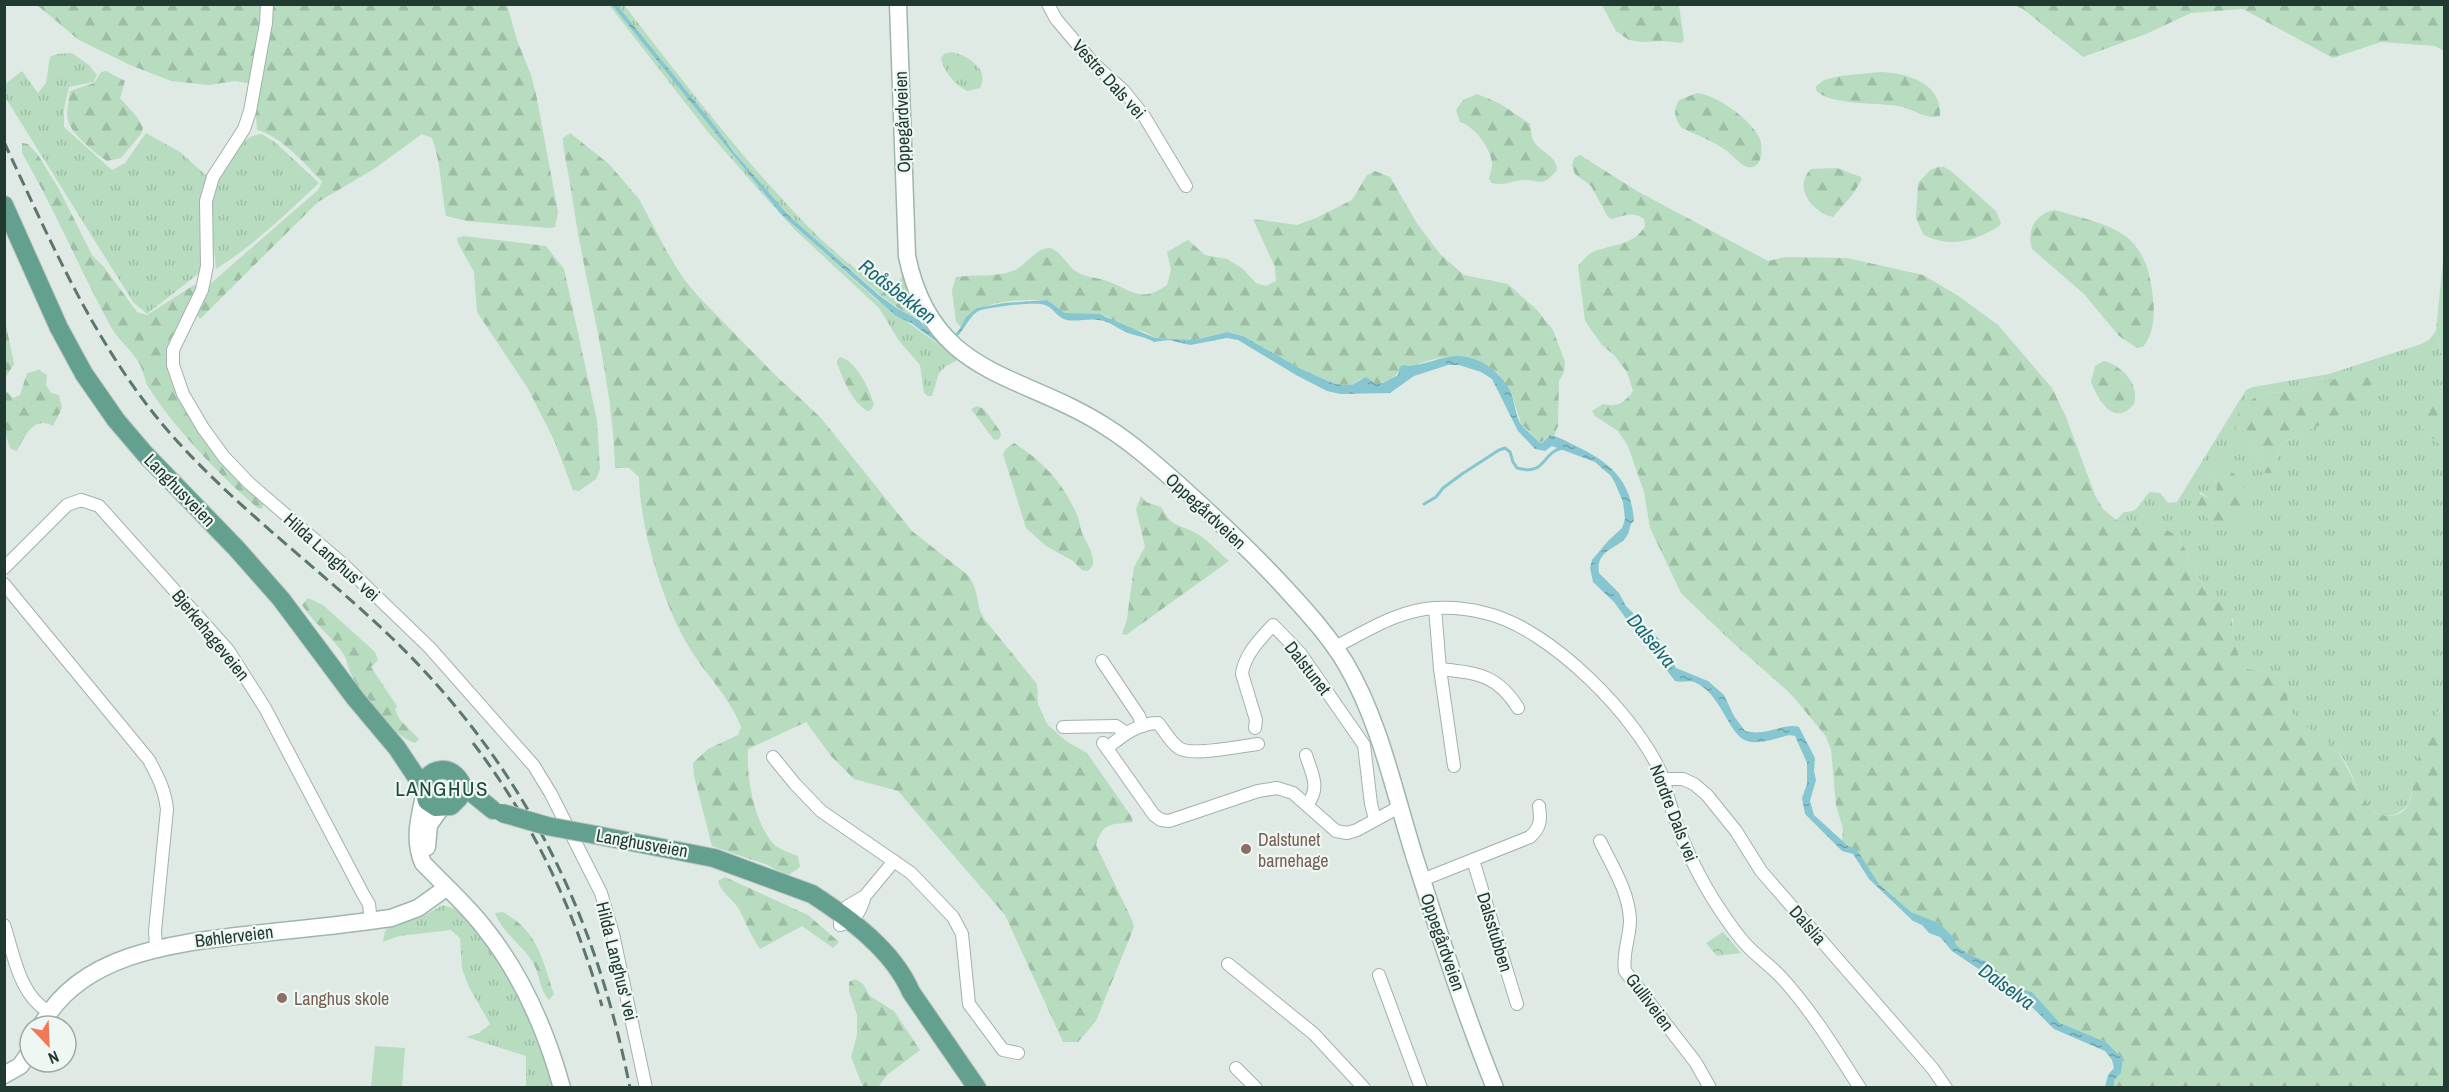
<svg xmlns="http://www.w3.org/2000/svg" width="2449" height="1092" viewBox="0 0 2449 1092" font-family="'Archivo Narrow',sans-serif">
  <style>
    .grass { fill: url(#grass-tufts); fill-rule: evenodd }
    .forest { fill: url(#forest-firs) }
    .park { fill: url(#park-crowns) }
    .garden { fill: #b7dcc0 }
    .water { fill: url(#water-ripples) }
    .lines { fill: none; stroke-linecap: round; stroke-linejoin: round }
    .stream { stroke: #86c6d0; stroke-width: 3 }
    .street-casing { stroke: #a2b2ac; stroke-width: 14 }
    .secondary-casing { stroke: #9eb6ad; stroke-width: 19 }
    .primary-casing { stroke: #bcc4c2; stroke-width: 20 }
    .street { stroke: #fff; stroke-width: 12 }
    .secondary { stroke: #fff; stroke-width: 16 }
    .primary { stroke: #63a08f; stroke-width: 18 }
    .rail { stroke: #5a766e; stroke-width: 3; stroke-dasharray: 12 6; stroke-linecap: butt }
    .primary-bridge-casing { stroke: #bcc4c2; stroke-width: 20; stroke-linecap: butt }
    .primary-bridge { stroke: #63a08f; stroke-width: 18 }
    .education-dot { fill: #8d6e63; stroke: #eff7f3; stroke-width: 2 }
    .labels { text-anchor: middle; dominant-baseline: central; stroke-width: 4.5; stroke-linejoin: round; paint-order: stroke }
    .street-label { font-size: 18px; fill: #203a32; stroke: #eff7f3 }
    .education-label { font-size: 18px; fill: #785e54; stroke: #eff7f3; text-anchor: start }
    .water-label { font-size: 20px; font-style: italic; fill: #1b6875; stroke: #eff7f3 }
    .quarter-label { font-size: 21px; letter-spacing: 1.5px; fill: #1c4c3f; stroke: #eff7f3 }
  </style>
  <defs>
    <pattern id="grass-tufts" width="24" height="20" patternUnits="userSpaceOnUse" patternTransform="scale(1.5)"><rect width="24" height="20" fill="#b7dcc0"/><path d="M3 7l-1-3M5 7V3M7 7l1-3M15 17l-1-3M17 17v-4M19 17l1-3" fill="none" stroke="#9dbea5"/></pattern>
    <pattern id="forest-firs" width="22" height="20" patternUnits="userSpaceOnUse" patternTransform="scale(1.5)"><rect width="22" height="20" fill="#b7dcc0"/><path d="M5 1l3.5 6h-7zM16 11l3.5 6h-7z" fill="#9dbea5"/></pattern>
    <pattern id="park-crowns" width="20" height="18" patternUnits="userSpaceOnUse" patternTransform="scale(1.5)"><rect width="20" height="18" fill="#b7dcc0"/><path d="M2 6a3 3 0 1 1 6 0M12 15a3 3 0 1 1 6 0" fill="none" stroke="#9dbea5"/></pattern>
    <pattern id="water-ripples" width="26" height="14" patternUnits="userSpaceOnUse" patternTransform="scale(1.5)"><rect width="26" height="14" fill="#86c6d0"/><path d="M2 4q2-2 4 0t4 0M15 11q2-2 4 0t4 0" fill="none" stroke="#6da2a9"/></pattern>
  </defs>
  <rect width="100%" height="100%" fill="#dfeae5"/>
  <!-- grass -->
  <g class="grass">
    <polygon points="609,5 612,5 781,214 877,300 935,342 945,345 956,357 956,361 946,366 939,373 932,396 928,396 924,393 920,365 899,341 879,308 794,229 757,188 708,132"/>
    <path d="M617,5H624C667,59 829,279 890,285L899,281L903,275L908,293L918,312L914,317L905,313L903,304L906,296L882,293L880,295L787,214L766,191Z"/>
    <path d="M952,52C968,56 990,69 980,88L967,91C955,84 944,73 941,58L944,54Z"/>
    <polygon points="72,53 89,65 97,75 93,82 69,87 64,109 64,127 112,170 125,163 146,133 180,152 208,177 203,270 147,314 133,302 5,97 4,85 22,71 38,93 46,83 50,57 57,54"/>
    <path d="M262,134L276,143L319,183C286,214 254,245 216,269C214,242 204,205 217,179C221,171 228,163 233,156C241,144 247,135 262,134Z"/>
    <path d="M2436,331L2444,362V384L2437,389L2431,437L2444,447V704L2437,713L2408,805C2400,814 2387,820 2376,812C2358,801 2354,773 2342,757C2328,738 2302,732 2291,711C2286,703 2286,693 2287,684L2279,674L2246,669C2235,656 2233,636 2233,619L2210,599L2179,537L2116,520L2124,512C2139,513 2140,501 2150,492L2160,493L2168,503L2177,502L2246,390L2253,387L2329,374L2421,344L2429,340ZM2329,382L2338,415L2286,441L2279,447L2276,468L2263,472L2253,446L2260,394L2294,391ZM2213,476L2248,516L2223,530L2191,504L2200,492L2209,498L2217,493V486Z"/>
    <path d="M443,905C452,908 461,911 468,918C475,925 481,936 487,944C518,987 543,1036 554,1087H526V1056L466,1037L479,1033L490,1024L469,987L462,969L460,938L451,930L399,936L383,942L385,931L390,925L419,918Z"/>
  </g>
  <!-- forest -->
  <g class="forest">
    <path d="M37,5H507L517,40L531,75L536,94L558,212L555,227L549,228L467,221L446,216C441,191 441,162 432,138L422,134L374,169L318,202L200,319L197,315L209,285L318,190L322,182C308,166 278,134 257,130L255,101L258,85L235,81L209,85L171,81L130,65L79,40Z"/>
    <polygon points="1602,5 1679,5 1684,40 1681,43 1664,41 1641,42 1629,40 1616,31"/>
    <polygon points="2014,5 2444,5 2444,51 2435,46 2381,42 2333,58 2243,9 2191,13 2146,34 2083,57 2023,9"/>
    <path d="M106,71L125,81L120,98L137,117L143,128L141,134L121,158L107,161C96,154 70,133 68,120C66,111 69,100 70,91L94,83L101,72Z"/>
    <path d="M1880,72C1906,73 1942,82 1940,116C1929,120 1915,111 1903,107C1884,102 1827,106 1816,90V86L1824,80L1840,76Z"/>
    <path d="M1697,93C1717,95 1750,119 1759,137C1764,147 1763,173 1745,166C1738,163 1731,153 1724,149C1711,140 1696,135 1682,128C1674,119 1673,110 1679,100Z"/>
    <path d="M1477,94L1499,103L1530,124C1531,130 1531,138 1535,143C1543,154 1556,155 1557,170C1541,189 1541,179 1522,180C1511,181 1504,186 1492,183L1489,179C1490,174 1492,169 1492,164C1491,148 1475,127 1460,122L1456,110L1463,100Z"/>
    <path d="M570,133L609,164L639,199L666,250L683,278L698,296L771,371L821,418L912,531L969,576L975,588L980,611L985,620L1037,684L1038,704L1047,724L1066,741L1087,753L1131,816L1133,822C1112,825 1103,821 1096,845L1132,920L1134,927L1096,1021L1078,1042H1063L1005,915L898,791L854,779L831,756L806,722L748,749C746,776 754,822 773,843C778,849 790,853 798,856L800,867L787,876L768,865L712,846L694,776L693,763L708,749L738,735L741,727C730,697 705,674 689,647C662,602 640,528 639,477L629,468H615C613,377 585,287 572,196C571,184 562,146 563,138Z"/>
    <path d="M22,143L28,144L38,155L59,189L92,255L104,267L137,312L147,315L194,285L200,286C194,298 188,311 181,323C177,329 171,336 169,343C155,398 229,466 263,502V508L259,509C221,477 176,430 149,388C144,381 144,370 139,363C132,350 118,340 111,327C80,270 55,210 22,153Z"/>
    <path d="M1580,155L1637,191L1768,261L1785,257L1847,258L1923,275L1957,295L1998,325L2052,388L2066,417L2095,495L2103,509L2116,520L2158,525L2179,537L2210,599L2229,606C2235,627 2232,652 2247,669L2279,674L2287,684C2284,726 2313,724 2335,749C2351,767 2356,796 2374,811C2384,819 2400,817 2407,807C2414,796 2413,779 2416,766C2422,746 2431,720 2444,704V1087H2114V1080L2121,1073L2123,1059L2106,1042L2060,1023L2033,993L2011,984L1968,954L1956,945L1939,923L1911,912L1879,884L1857,851L1842,841L1843,829L1836,805L1831,749L1825,735L1790,693L1730,640L1681,593L1650,528L1644,492L1628,446L1618,431L1595,416L1592,411L1603,404C1618,407 1623,404 1633,391L1627,372L1614,355L1602,345L1585,321L1578,266C1582,262 1586,256 1591,253C1610,244 1634,246 1645,226L1644,219C1634,211 1624,215 1612,219L1608,217L1591,186L1575,174L1572,166L1574,158Z"/>
    <path d="M1938,167H1944L1951,171L1996,211L2001,223L1999,226C1976,241 1948,249 1923,234L1916,218L1918,183L1930,170Z"/>
    <path d="M1837,168L1861,177L1862,179L1853,194L1833,217C1813,213 1792,187 1811,169Z"/>
    <path d="M1375,171L1390,177L1418,225L1441,255L1464,275L1508,284L1537,310L1553,330L1565,362L1564,372L1559,381L1558,426L1554,436H1548L1541,443L1521,424L1512,395L1501,380L1499,374C1478,358 1457,353 1431,360C1420,362 1414,368 1403,365C1397,376 1391,381 1377,384L1369,379H1361L1352,385L1335,384L1301,369L1243,336L1227,332L1195,340L1155,338L1145,332L1125,327L1106,316L1065,313L1047,300C1018,300 974,299 961,327L956,322L952,290L956,277C975,274 997,278 1015,270C1026,265 1037,247 1050,248C1059,250 1067,264 1074,270C1083,277 1093,277 1104,280C1130,288 1139,305 1167,285L1171,270L1167,252L1188,240L1205,255L1227,259L1242,268L1256,283L1266,286L1276,281L1275,267L1253,219L1297,225L1316,218L1352,200L1367,175Z"/>
    <path d="M2055,210C2113,227 2146,229 2153,298C2155,315 2154,333 2143,347L2137,348L2119,336L2084,294L2032,249C2026,230 2036,213 2055,210Z"/>
    <polygon points="464,236 546,246 564,269 597,420 600,469 596,479 579,491 573,490 554,440 527,387 477,312 474,272 458,243 457,238"/>
    <polygon points="2444,250 2444,362 2436,331"/>
    <polygon points="885,291 904,293 906,296 903,304 905,313 880,295"/>
    <polygon points="5,320 14,364 5,378 4,378"/>
    <path d="M840,357C857,361 869,389 874,404L871,410L867,411C850,399 845,382 837,364V360Z"/>
    <path d="M2104,361C2122,366 2140,384 2134,404C2114,428 2098,400 2091,382L2095,366Z"/>
    <path d="M2370,369L2374,372C2376,406 2311,428 2286,441L2279,447L2276,468L2273,473H2263L2253,446L2236,430L2235,424L2238,414L2244,405L2260,394L2294,391Z"/>
    <path d="M39,370L47,375L46,385L51,393L59,395L62,408L53,426C34,415 24,437 17,451L11,449C2,432 4,409 5,390L13,398L20,395L27,373Z"/>
    <path d="M2444,384V447C2428,435 2418,429 2413,408L2425,397Z"/>
    <polygon points="977,406 984,409 1000,431 1001,435 999,439 994,440 971,409"/>
    <path d="M1014,443C1044,462 1064,484 1078,517C1080,522 1080,529 1083,535C1088,546 1094,553 1093,565L1088,571L1082,570L1073,561L1046,546L1026,528L1003,454L1006,449Z"/>
    <path d="M2222,467C2241,474 2246,490 2251,508L2248,516L2230,531L2222,530L2191,504L2192,495L2196,492L2209,498L2216,493L2217,486L2213,476L2216,468Z"/>
    <path d="M1141,496L1146,502L1161,507C1174,531 1181,523 1199,535C1210,542 1219,553 1229,561L1126,635L1122,634L1127,619L1134,567L1145,547L1136,509Z"/>
    <path d="M308,598L323,605L375,652L378,660L371,667L397,706L395,710L400,720L419,739L415,743C391,735 362,695 350,672C348,667 347,660 344,655C333,637 314,624 302,605Z"/>
    <path d="M725,877L808,915L839,942L833,948L802,926L760,949C751,936 746,923 739,909C733,899 721,893 718,881Z"/>
    <path d="M503,912C538,931 542,959 554,994L549,1000C539,989 540,973 532,961C521,944 502,932 495,913Z"/>
    <polygon points="855,979 863,984 870,996 894,1011 920,1050 887,1075 878,1087 863,1087 851,1057 857,1035 857,1015 849,991 849,982"/>
  </g>
  <!-- park -->
  <polygon class="park" points="1723,932 1741,953 1717,956 1706,943"/>
  <!-- garden -->
  <polygon class="garden" points="375,1046 405,1048 402,1087 371,1087"/>
  <!-- water -->
  <path class="water" d="M612,5H617L715,126L734,152L787,214L880,296L898,309L919,320L935,338L942,341L953,336L959,330L966,317L977,308L1004,303L1047,300L1065,313L1099,314L1155,338L1195,340L1227,332L1243,336L1301,369L1335,384L1352,385L1366,377L1375,383H1383L1398,375L1400,367L1403,365C1415,369 1441,356 1457,356C1481,356 1505,375 1512,396C1515,405 1516,415 1520,423C1525,430 1534,436 1540,443H1542L1550,435C1559,437 1568,442 1576,446C1611,463 1631,480 1634,521C1628,526 1631,528 1628,534C1620,550 1595,548 1599,573L1619,593L1626,606L1659,639L1676,668L1708,681L1724,695L1734,716L1745,731C1767,737 1785,722 1799,727L1815,758L1814,771L1816,780L1810,801L1814,815L1847,845L1857,850L1879,884L1911,912L1939,923L1954,938L1956,945L1968,954L1987,962L2011,984L2033,993L2060,1023L2106,1042L2123,1059L2121,1073L2114,1080V1087H2105L2108,1075L2114,1068L2112,1060L2105,1051L2054,1029L2024,999L2005,991L1989,976L1952,951L1940,937L1929,933L1922,925L1913,921L1869,879L1853,854L1842,851L1805,814L1802,798L1807,784V763L1795,736L1789,735C1777,738 1759,745 1747,741C1728,735 1721,692 1694,682C1687,680 1682,683 1675,681L1665,668L1654,647L1637,634L1614,602L1593,582L1590,568L1592,560L1608,541L1622,528L1625,519L1623,502L1615,483L1611,476L1595,462L1552,446L1545,451L1535,449L1518,431L1492,379L1481,372L1459,365H1448L1414,376L1390,393L1340,394L1327,391L1296,375L1238,340L1227,338L1190,345L1169,340L1154,342C1143,336 1139,337 1128,333C1118,329 1110,321 1099,320C1088,318 1078,322 1067,320C1057,318 1054,308 1045,305C1037,301 990,307 981,310C965,316 964,341 941,345L911,323L896,316L781,214Z"/>
  <g class="lines">
    <!-- stream -->
    <path class="stream" d="M1424,504L1436,497L1443,488L1462,474L1499,450L1505,448L1510,452L1513,462L1517,468C1547,476 1541,453 1562,448"/>
    <defs>
      <g id="street">
        <polyline points="267,4 266,23 250,111 244,129 213,177 206,201 207,266 202,290 173,350 173,365 183,394 203,428 224,457 250,484 344,565 430,648 534,766 551,794 601,893 613,934 646,1088"/>
        <polyline points="1048,4 1056,19 1094,64 1124,91 1144,116 1186,186"/>
        <polyline points="4,568 67,505 81,500 99,506 228,650 265,708 363,894 369,904 371,921"/>
        <path d="M4,584L149,760C158,777 165,790 167,809L155,931L156,948"/>
        <polyline points="1435,608 1440,669 1454,766"/>
        <path d="M1335,647C1367,631 1398,610 1435,608C1451,607 1470,609 1485,613C1549,627 1639,718 1663,778C1666,785 1666,793 1669,800C1679,835 1694,868 1713,899C1722,913 1731,927 1742,940C1753,954 1769,964 1781,977C1812,1011 1835,1049 1860,1088"/>
        <polyline points="1102,661 1139,716 1143,726"/>
        <path d="M1440,669C1476,673 1497,674 1518,708"/>
        <polyline points="1063,727 1116,726 1126,733"/>
        <path d="M1255,728L1256,720L1242,674C1244,655 1261,638 1273,625L1300,653L1364,745L1371,804L1375,819"/>
        <polyline points="1103,743 1154,815 1161,820 1169,821 1258,791 1277,788 1293,793 1336,831 1347,833 1357,830 1399,807"/>
        <path d="M1107,748C1122,736 1138,723 1158,723C1165,731 1170,742 1179,748C1192,757 1241,746 1258,744"/>
        <path d="M1306,755C1312,775 1321,787 1307,805"/>
        <polyline points="773,757 795,784 821,811 911,873 953,917 962,934 969,1004 1003,1050 1018,1053"/>
        <polyline points="1664,779 1683,779 1694,784 1707,795 1736,831 1761,871 1933,1069 1946,1088"/>
        <path d="M1600,841C1612,866 1629,892 1630,920C1630,938 1622,953 1625,971L1696,1063L1710,1088"/>
        <polyline points="1473,860 1517,1004"/>
        <path d="M1422,880L1530,837C1541,827 1541,820 1539,806"/>
        <path d="M865,896C860,912 856,921 840,925L841,914L848,906L865,896L894,861"/>
        <path d="M4,925C14,955 19,995 49,1012"/>
        <polyline points="1228,964 1314,1034 1364,1088"/>
        <polyline points="1379,975 1421,1088"/>
        <polyline points="1236,1068 1256,1088"/>
      </g>
      <g id="secondary">
        <path d="M898,4L907,256C932,379 1023,372 1108,428C1136,446 1161,469 1187,492C1221,523 1255,555 1286,589C1308,613 1329,636 1346,664C1380,722 1394,791 1414,855C1439,933 1464,1012 1495,1088"/>
        <path d="M424,796C419,819 413,840 423,863C444,885 468,906 486,930C523,977 546,1030 562,1088"/>
        <polyline points="427,847 429,825 441,808"/>
        <path d="M41,1026C81,951 179,943 254,934C300,929 345,925 391,918L418,908L446,888"/>
        <polyline points="4,1075 20,1066 30,1052"/>
      </g>
      <g id="primary">
        <polyline points="4,205 59,328 84,374 116,420 145,454 236,548 281,599 355,698 397,748 423,787 427,801 436,807 451,806 459,798 462,785"/>
        <path d="M423,787C428,765 454,764 462,785L493,810"/>
        <path d="M596,835L714,858L812,894C849,918 893,950 911,992L977,1088"/>
      </g>
    </defs>
    <!-- street casing -->
    <use href="#street" class="street-casing"/>
    <!-- secondary casing -->
    <use href="#secondary" class="secondary-casing"/>
    <!-- primary casing -->
    <use href="#primary" class="primary-casing"/>
    <!-- street -->
    <use href="#street" class="street"/>
    <!-- secondary -->
    <use href="#secondary" class="secondary"/>
    <!-- primary -->
    <use href="#primary" class="primary"/>
    <!-- rail -->
    <g class="rail">
      <path d="M4,142C50,240 93,341 163,425C231,505 317,566 392,638C523,765 595,911 630,1088"/>
      <path d="M473,743C533,821 575,912 602,1006"/>
    </g>
    <defs>
      <polyline id="primary-bridge" points="502,813 547,826 596,835"/>
    </defs>
    <!-- primary-bridge casing -->
    <use href="#primary-bridge" class="primary-bridge-casing"/>
    <!-- primary-bridge -->
    <use href="#primary-bridge" class="primary-bridge"/>
  </g>
  <!-- markers -->
  <g class="education-dot">
    <circle cx="1246" cy="849" r="6"/>
    <circle cx="282" cy="998" r="6"/>
  </g>
  <g class="labels">
    <!-- street labels -->
    <g class="street-label">
      <text transform="translate(1109 79) rotate(48)">Vestre Dals vei</text>
      <text transform="translate(902 122) rotate(-92)">Oppegårdveien</text>
      <text transform="translate(180 490) rotate(46)">Langhusveien</text>
      <text transform="translate(1206 511) rotate(43)">Oppegårdveien</text>
      <text transform="translate(332 557) rotate(42)">Hilda Langhus' vei</text>
      <text transform="translate(211 635) rotate(51)">Bjerkehageveien</text>
      <text transform="translate(1308 668) rotate(52)">Dalstunet</text>
      <text transform="translate(1674 813) rotate(69)">Nordre Dals vei</text>
      <text transform="translate(642 843) rotate(10)">Langhusveien</text>
      <text transform="translate(1808 925) rotate(49)">Dalslia</text>
      <text transform="translate(1495 932) rotate(73)">Dalsstubben</text>
      <text transform="translate(234 936) rotate(-7)">Bøhlerveien</text>
      <text transform="translate(1443 942) rotate(71)">Oppegårdveien</text>
      <text transform="translate(617 961) rotate(76)">Hilda Langhus' vei</text>
      <text transform="translate(1650 1002) rotate(53)">Gulliveien</text>
    </g>
    <!-- education labels -->
    <g class="education-label">
      <text x="1258" y="839">Dalstunet<tspan x="1258" dy="21">barnehage</tspan></text>
      <text x="294" y="998">Langhus skole</text>
    </g>
    <!-- water labels -->
    <g class="water-label">
      <text transform="translate(898 291) rotate(38)">Roåsbekken</text>
      <text transform="translate(1652 640) rotate(50)">Dalselva</text>
      <text transform="translate(2007 986) rotate(36)">Dalselva</text>
    </g>
    <!-- quarter labels -->
    <g class="quarter-label">
      <text x="442" y="788">LANGHUS</text>
    </g>
  </g>
  <!-- border -->
  <rect width="2449" height="1092" fill="none" stroke="#203a32" stroke-width="12"/>
  <!-- north arrow -->
  <g transform="translate(48 1044) rotate(157)"><circle r="28" fill="#eff7f3" stroke="#9caba6" stroke-width="1.5"/>
  <path d="M0-4.5L10 22L0 15L-10 22Z" fill="#f27955"/>
  <text y="-9" font-size="16" font-weight="bold" text-anchor="middle" fill="#203a32">N</text>
  </g>
</svg>
